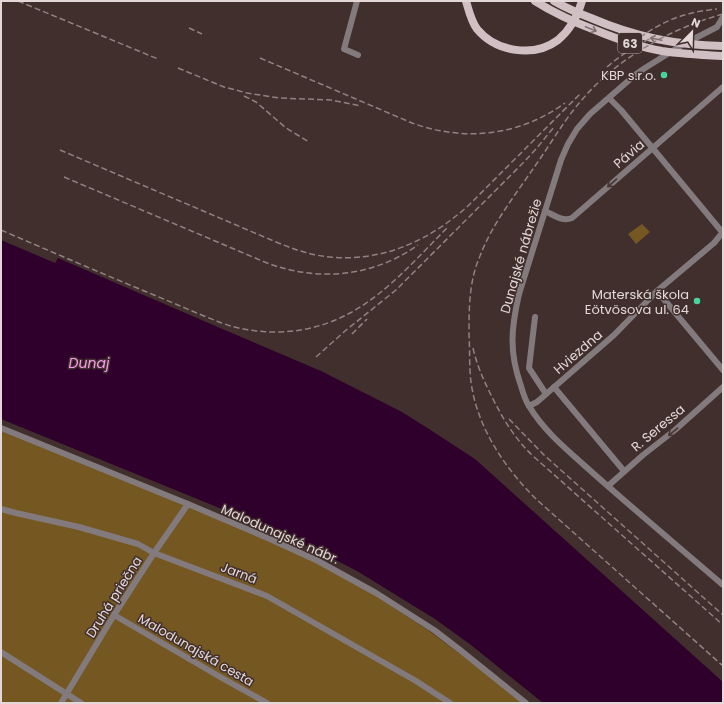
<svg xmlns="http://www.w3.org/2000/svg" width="724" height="704" viewBox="0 0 724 704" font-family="Poppins,sans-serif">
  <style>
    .green { fill: #745721 }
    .water { fill: #30002d }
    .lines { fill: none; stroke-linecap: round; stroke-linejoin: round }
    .minor { stroke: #827a7c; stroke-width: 6 }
    .major { stroke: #d0bfc3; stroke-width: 8 }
    .rail { stroke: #908280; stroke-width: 1.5; stroke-dasharray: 6 3; stroke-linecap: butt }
    .oneway { stroke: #817070 }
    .oneway2 { stroke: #473635 }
    .poi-dot { fill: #49d49c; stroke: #402f2d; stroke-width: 1.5 }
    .labels { text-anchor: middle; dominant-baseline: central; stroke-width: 3; stroke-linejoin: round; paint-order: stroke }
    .shield { fill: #402f2d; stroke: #b2a5a4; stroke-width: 1 }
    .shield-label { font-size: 12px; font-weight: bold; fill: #e3d8d7 }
    .poi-label { font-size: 13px; fill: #e3d8d7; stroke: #402f2d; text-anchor: end }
    .street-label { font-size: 13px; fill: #e3d8d7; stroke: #402f2d }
    .water-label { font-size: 14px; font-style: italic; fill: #fb9bef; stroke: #402f2d }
  </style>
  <rect width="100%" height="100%" fill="#402f2d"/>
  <!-- green -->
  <g class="green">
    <polygon points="642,224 650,232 636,244 628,234"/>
    <polygon points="1,431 182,504 310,559 371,593 428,630 496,681 522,703 1,703"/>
  </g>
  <!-- water -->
  <polygon class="water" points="1,240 55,263 58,258 227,331 321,371 402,412 429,429 475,459 723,682 723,703 543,703 471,645 435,619 357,571 318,551 212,505 1,419"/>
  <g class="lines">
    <!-- minor -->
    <g class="minor">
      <polyline points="357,1 344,49 358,55"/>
      <path d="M723,17L717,27L682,45L645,68L635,75L590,114L577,129L568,144L561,160L519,294C511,329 509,352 521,386C523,393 525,400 529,406C545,433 571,453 594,474C637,512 680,548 723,585"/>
      <polyline points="609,98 621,110 723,233"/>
      <path d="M545,211C554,215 562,222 572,218L723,87"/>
      <polyline points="657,291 723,370"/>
      <polyline points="535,317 529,368 546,394"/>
      <polyline points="554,387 624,471"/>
      <polyline points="529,406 537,402 614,335 657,291 714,243 723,232"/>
      <polyline points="1,428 188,504 270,539 318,561 376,593 434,630 460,650 526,703"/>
      <polyline points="608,486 643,455 675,430 723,387"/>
      <polyline points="1,509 16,513 79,527 138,544 154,553 267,596 416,681 450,703"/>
      <polyline points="114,615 222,678 267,703"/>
      <polyline points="1,652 81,703"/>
      <polyline points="61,703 114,615 154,553 188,504"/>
    </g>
    <!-- major -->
    <g class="major">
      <path d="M466,1C469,11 471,21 477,29C496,52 534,58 558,40C570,30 578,15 582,1"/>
      <path d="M535,1C554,13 574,22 595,30C617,39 639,47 662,51C682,54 703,55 723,56"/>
      <path d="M554,1C566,8 578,13 591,18C635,37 675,45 723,46"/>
    </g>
    <!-- rail -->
    <g class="rail">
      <polyline points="18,1 158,59"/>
      <path d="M723,14C669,29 616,59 580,102C563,122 550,145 535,166C516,194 492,224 480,256C469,281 469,308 469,335C470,350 469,366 471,382C477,427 504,467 536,499L723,666"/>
      <polyline points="189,28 202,34"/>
      <path d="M633,43C650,29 670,18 692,13C700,11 709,10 717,9"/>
      <path d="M260,58L412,123C465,142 519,136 565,103"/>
      <path d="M607,67C621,55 635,46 652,38"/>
      <polyline points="178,68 224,87 247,93 279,98 331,100 361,106"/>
      <polyline points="244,96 256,102 286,128 309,142"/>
      <path d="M60,150L276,242C288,247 299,251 311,254C371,267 425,245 469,205L581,93"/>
      <path d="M64,177L267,263C318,282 373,277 418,245"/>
      <path d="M1,230C52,252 103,274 154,295C171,302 187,309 204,316C217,321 230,327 244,329C280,336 317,331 350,313C387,293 417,258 447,228"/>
      <polyline points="352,334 367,319"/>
      <path d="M473,348C477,366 484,381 492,397C503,419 515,439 533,456L723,625"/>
      <polyline points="316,357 345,331 396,290 524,162 536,149 554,127"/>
      <polyline points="509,419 544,455 723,615"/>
    </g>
  </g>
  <!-- one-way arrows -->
  <defs><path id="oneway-shaft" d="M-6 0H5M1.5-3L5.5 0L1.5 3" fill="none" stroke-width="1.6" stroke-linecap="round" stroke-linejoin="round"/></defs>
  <g class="oneway">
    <use href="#oneway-shaft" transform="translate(591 29) rotate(22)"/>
    <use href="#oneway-shaft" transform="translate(656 39) rotate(-168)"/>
  </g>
  <g class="oneway2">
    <use href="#oneway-shaft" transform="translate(612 183) rotate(139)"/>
    <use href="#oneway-shaft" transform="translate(673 432) rotate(140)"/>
  </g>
  <!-- markers -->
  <g class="poi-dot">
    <circle cx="664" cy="75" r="4"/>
    <circle cx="697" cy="301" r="4"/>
  </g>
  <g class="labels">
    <!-- shield labels -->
    <rect class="shield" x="618" y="33" width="24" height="20" rx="3"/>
    <g class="shield-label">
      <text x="630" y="43">63</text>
    </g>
    <!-- poi labels -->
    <g class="poi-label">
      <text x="656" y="75">KBP s.r.o.</text>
      <text x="689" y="294">Materská škola<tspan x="689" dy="15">Eötvösova ul. 64</tspan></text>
    </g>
    <!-- street labels -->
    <g class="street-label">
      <text transform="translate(629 154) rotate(-41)">Pávia</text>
      <text transform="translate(521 256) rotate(-74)">Dunajské nábrežie</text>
      <text transform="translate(578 352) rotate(-41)">Hviezdna</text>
      <text transform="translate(658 428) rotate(-40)">R. Seressa</text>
      <text transform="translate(280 534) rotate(24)">Malodunajské nábr.</text>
      <text transform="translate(239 573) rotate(21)">Jarná</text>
      <text transform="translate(114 597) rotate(-58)">Druhá priečna</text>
      <text transform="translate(196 650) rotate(30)">Malodunajská cesta</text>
    </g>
    <!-- water labels -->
    <g class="water-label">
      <text x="89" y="363">Dunaj</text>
    </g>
  </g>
  <!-- border -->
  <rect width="724" height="704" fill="none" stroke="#e3d8d7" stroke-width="4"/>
  <!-- north arrow -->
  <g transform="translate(692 32) rotate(23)" stroke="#402f2d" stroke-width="3" paint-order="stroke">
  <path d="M0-3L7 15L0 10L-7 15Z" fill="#e3d8d7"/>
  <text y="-6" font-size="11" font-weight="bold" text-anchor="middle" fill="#e3d8d7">N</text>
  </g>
</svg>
